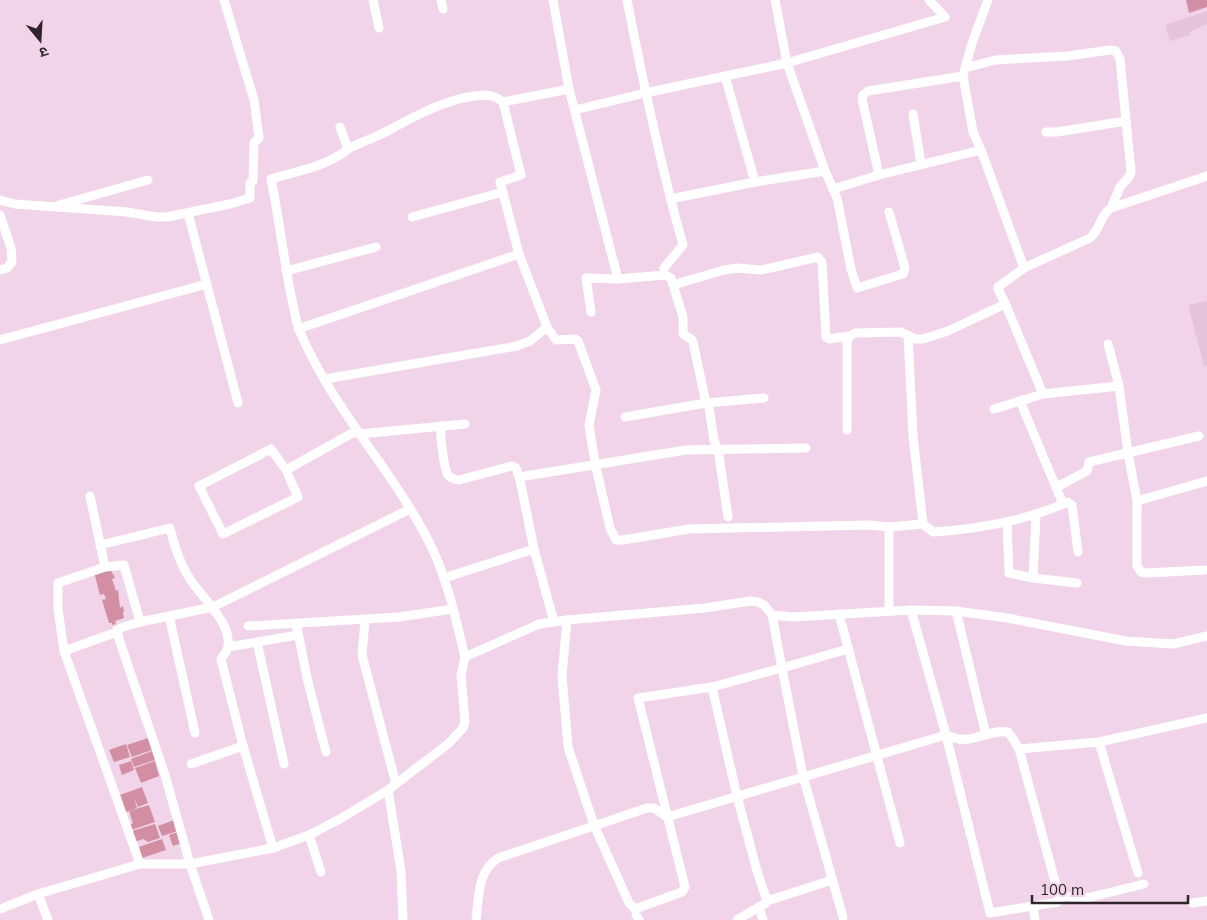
<svg xmlns="http://www.w3.org/2000/svg" width="1207" height="920" viewBox="0 0 1207 920" font-family="Mulish,'Noto Sans Devanagari',sans-serif">
  <style>
    .built { fill: #e6c3dd }
    .building { fill: #d28ea2 }
    .lines { fill: none; stroke-linecap: round; stroke-linejoin: round }
    .street { stroke: #fff; stroke-width: 9 }
  </style>
  <rect width="100%" height="100%" fill="#f2d4ea"/>
  <!-- built -->
  <g class="built">
    <polygon points="1207,11 1207,24 1190,32 1190,35 1170,41 1165,25"/>
    <polygon points="1207,301 1207,366 1204,366 1188,305"/>
  </g>
  <!-- building -->
  <g class="building">
    <polygon points="1186,0 1207,0 1207,7 1189,13"/>
    <polygon points="109,567 115,578 112,579 116,591 118,590 120,608 123,606 124,611 123,613 124,618 115,621 116,624 112,625 112,623 109,623 102,600 106,599 104,594 100,595 94,572"/>
    <polygon points="148,738 152,750 132,757 127,745"/>
    <polygon points="126,744 130,757 114,762 109,750"/>
    <polygon points="152,751 155,760 134,767 131,759"/>
    <polygon points="131,761 134,770 122,775 119,765"/>
    <polygon points="155,761 159,776 141,783 135,768"/>
    <polygon points="142,787 148,803 138,807 134,797 137,808 126,812 120,795"/>
    <polygon points="149,805 155,822 131,830 129,825 133,823 129,811"/>
    <polygon points="174,820 178,831 162,836 158,826"/>
    <polygon points="155,824 160,838 148,842 143,839 135,842 132,831"/>
    <polygon points="178,832 182,843 173,846 169,835"/>
    <polygon points="162,839 166,850 142,858 139,847"/>
  </g>
  <g class="lines">
    <!-- street -->
    <g class="street">
      <polyline points="373,0 379,28"/>
      <polyline points="441,0 443,9"/>
      <polyline points="553,0 569,89 618,279"/>
      <path d="M627,0C643,82 660,164 683,245L664,268"/>
      <polyline points="775,0 787,63 825,171 837,198 851,269 857,288 903,274 905,268 889,212"/>
      <polyline points="988,0 972,43 963,76 973,132 981,150 1024,268"/>
      <polyline points="965,68 995,60 1068,56 1110,50 1116,51 1120,59 1131,172 1129,177 1120,187 1111,208"/>
      <polyline points="725,76 755,182"/>
      <polyline points="569,89 503,102 521,175 500,182 519,254 547,327 556,340 575,339 578,341 596,390 589,425 595,463 610,528 616,540 623,540 689,529 869,525 889,527"/>
      <polyline points="575,110 645,93 787,63 945,17 929,0"/>
      <polyline points="913,114 921,164"/>
      <path d="M340,127L348,149C326,167 298,171 271,179C279,217 283,256 291,295C294,307 295,320 300,332C333,410 395,472 432,548C448,582 456,620 465,657"/>
      <polyline points="1046,132 1057,132 1126,121"/>
      <path d="M348,149C362,142 377,137 391,129C419,114 452,96 485,95C492,95 498,98 503,102"/>
      <polyline points="879,175 862,99 863,95 868,91 963,76"/>
      <polyline points="833,189 879,175 981,150"/>
      <polyline points="670,199 755,182 825,171"/>
      <polyline points="0,200 15,204 127,212 156,217 167,217 230,204 250,198 250,183 253,181 254,143 259,138 254,100 224,0"/>
      <polyline points="59,205 148,180"/>
      <polyline points="188,213 238,403"/>
      <polyline points="0,215 11,248 12,262 7,268 0,270"/>
      <polyline points="412,217 503,192"/>
      <polyline points="286,271 376,247"/>
      <polyline points="673,285 724,270 737,268 761,270 818,257 822,262 826,337 829,339 850,336"/>
      <polyline points="1005,303 1043,394"/>
      <path d="M591,312L586,278L618,279L665,275L671,278L683,317V333C685,338 692,337 693,342L706,403L709,407L714,441L718,449L728,517"/>
      <polyline points="298,329 519,254"/>
      <polyline points="0,340 207,284"/>
      <polyline points="1108,344 1119,386 1128,453 1137,501 1137,566 1141,572 1147,573 1205,570"/>
      <polyline points="325,379 517,346 530,341 547,327"/>
      <polyline points="1020,401 1063,504"/>
      <polyline points="994,409 1043,394 1119,386"/>
      <polyline points="625,417 706,403 764,398"/>
      <path d="M440,426C441,437 443,467 448,475C451,479 454,479 459,480L512,466L516,468L520,480L534,549L554,622"/>
      <path d="M847,430V342L850,336L855,333L901,332L915,339H923L948,331L1001,306L1005,303L998,289V287L1024,268L1090,238C1100,230 1100,215 1111,208L1207,176"/>
      <polyline points="359,434 465,424"/>
      <polyline points="286,470 271,449 199,486 223,534 298,497 286,470 356,431"/>
      <polyline points="519,477 686,450 806,448"/>
      <polyline points="1057,487 1087,471 1089,462 1199,436"/>
      <polyline points="90,496 105,567 58,583 58,609 64,651 140,864"/>
      <polyline points="1137,501 1207,481"/>
      <polyline points="1007,523 1009,573 1033,578 1077,583"/>
      <path d="M923,524L933,532C980,529 1025,521 1068,502L1072,505L1078,552"/>
      <path d="M100,545L170,528C174,545 179,561 188,576C198,594 232,622 228,646C228,650 224,655 221,659L243,746L273,848"/>
      <polyline points="105,567 124,565 140,622"/>
      <polyline points="444,578 534,549"/>
      <polyline points="1033,578 1036,515"/>
      <polyline points="911,610 946,735 990,913 1058,902 1060,900 1019,749"/>
      <polyline points="889,611 889,527 923,524 913,436 908,335"/>
      <polyline points="956,611 986,735"/>
      <polyline points="839,614 900,843"/>
      <polyline points="169,616 195,733"/>
      <polyline points="365,620 362,655 396,784"/>
      <polyline points="567,620 562,676 568,747 594,825 629,903 635,909 682,892 685,887 638,698 712,687 782,668 772,615"/>
      <polyline points="296,623 308,682 326,752"/>
      <polyline points="248,626 399,617 453,609"/>
      <polyline points="257,642 284,764"/>
      <polyline points="228,647 298,635"/>
      <polyline points="64,651 117,632"/>
      <polyline points="712,687 737,796 757,871 767,901 766,903 737,920"/>
      <polyline points="1099,742 1138,873"/>
      <polyline points="191,764 243,746"/>
      <polyline points="388,790 401,871 403,920"/>
      <polyline points="309,835 321,872"/>
      <polyline points="38,894 48,920"/>
      <polyline points="1061,896 1087,898 1144,884"/>
      <polyline points="767,901 832,880"/>
      <polyline points="1192,903 1207,901"/>
      <polyline points="1033,906 1035,920"/>
      <polyline points="759,907 763,920"/>
      <polyline points="0,909 38,894 140,864 190,864 273,848 309,835 340,819 388,790 448,744 463,728 465,721 461,675 465,657 539,624 567,620 705,608 750,601 758,602 764,605 772,615 793,617 911,610 956,611 1007,618 1126,641 1173,644 1207,636"/>
      <polyline points="636,915 639,920"/>
      <polyline points="843,917 803,776 782,668 848,649"/>
      <polyline points="209,920 190,864 165,775 119,639 117,630 123,627 140,622 213,607 410,509"/>
      <path d="M476,920C479,897 477,872 498,858L647,808H654L667,817L946,735C950,736 954,738 958,739C975,742 991,729 1008,732L1013,739L1019,749L1099,742L1207,718"/>
    </g>
  </g>
  <!-- north arrow -->
  <g transform="translate(40 40) rotate(162)" stroke="#f2d4ea" stroke-width="4" paint-order="stroke">
  <path d="M0-4L9 19L0 12L-9 19Z" fill="#2f242c"/>
  <text y="-8" font-size="14" font-weight="bold" text-anchor="middle" fill="#2f242c">उ</text>
  </g>
  <!-- scale -->
  <path d="M1032 895v8h156v-8" fill="none" stroke="#2f242c" stroke-width="2.5"/>
  <text x="1040" y="895" font-size="15" fill="#2f242c" stroke="#f2d4ea" stroke-width="4" paint-order="stroke">100 m</text>
</svg>
